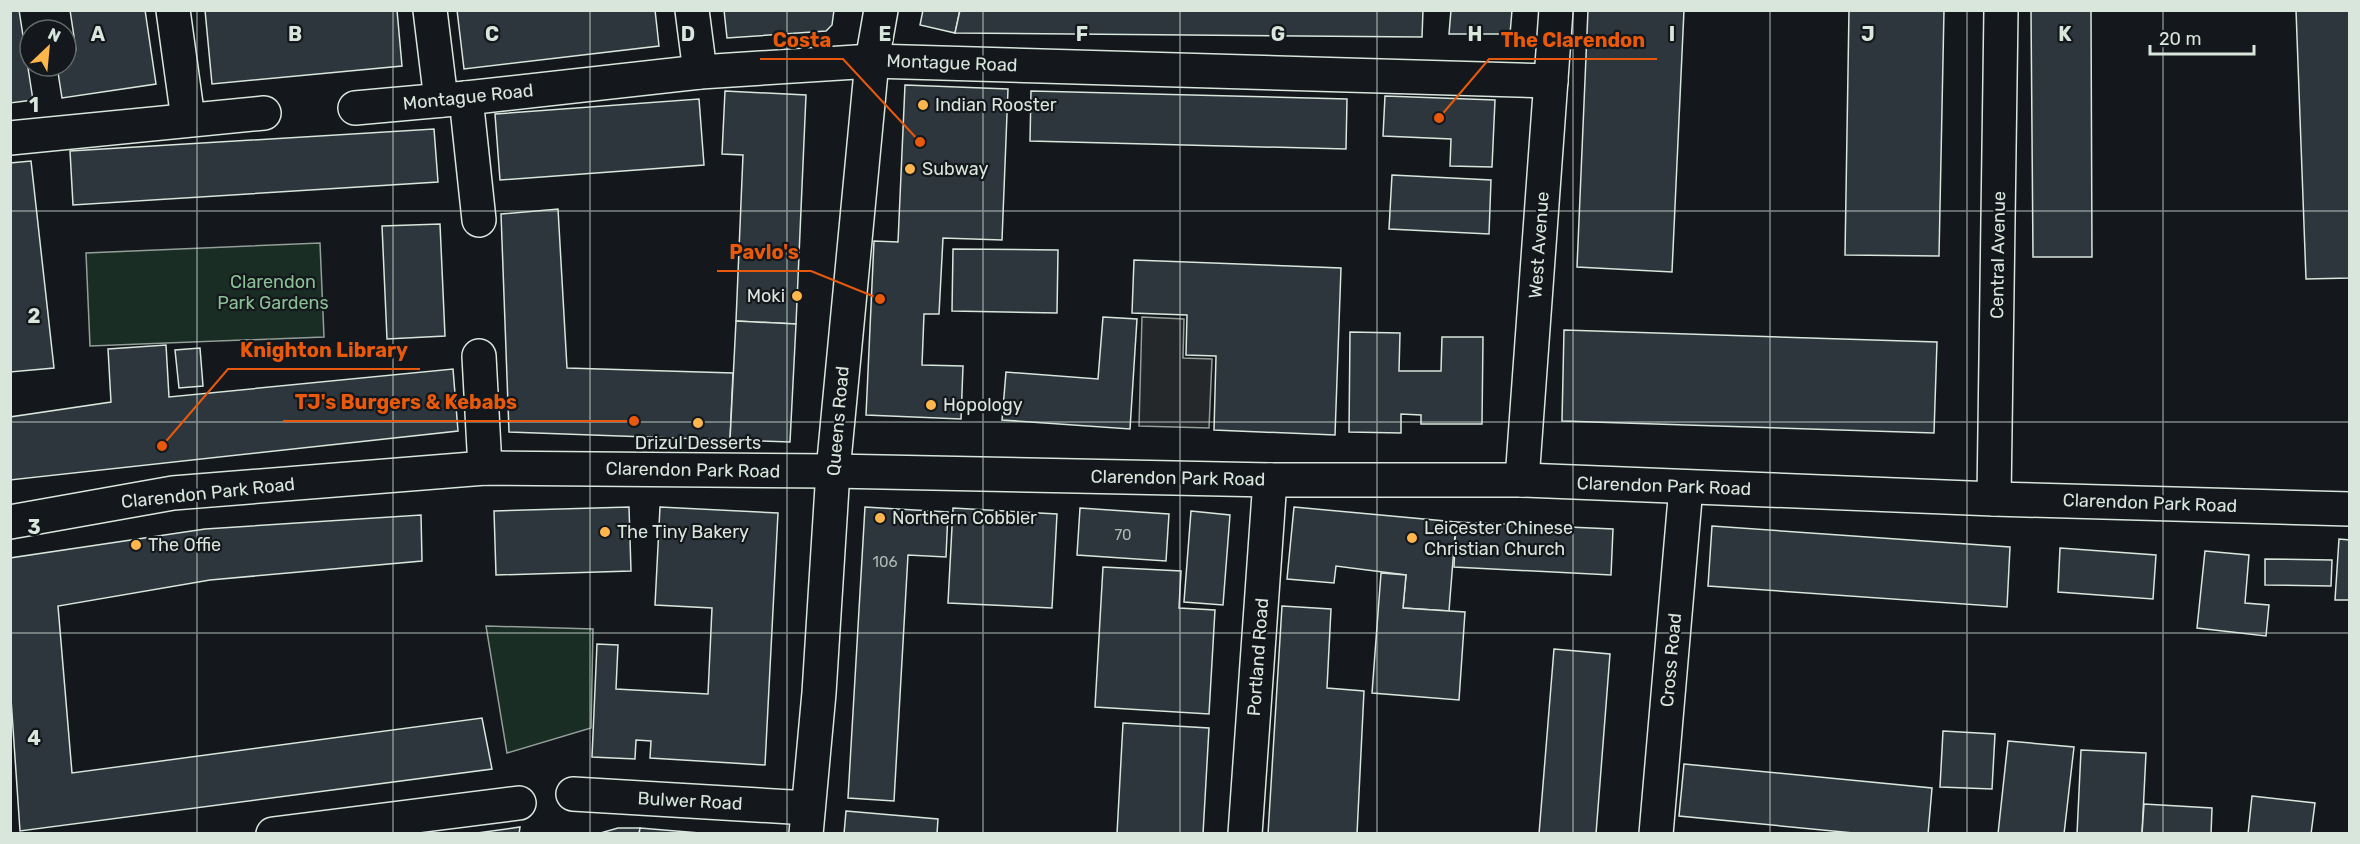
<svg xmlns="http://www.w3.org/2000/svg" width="2360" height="844" viewBox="0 0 2360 844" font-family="Rubik,sans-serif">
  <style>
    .green { fill: #1a2d24; stroke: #939e99; stroke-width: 1.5 }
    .parking { fill: #24282b; stroke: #939e99; stroke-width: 1.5 }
    .building { fill: #2c363c; stroke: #d8e6dc; stroke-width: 1.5 }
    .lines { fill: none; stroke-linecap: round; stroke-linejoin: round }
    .minor-casing { stroke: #d8e6dc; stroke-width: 36 }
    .minor { stroke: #14181c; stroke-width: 33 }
    .grid { fill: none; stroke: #d8e6dc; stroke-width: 1.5; stroke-opacity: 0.55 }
    .poi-dot { fill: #ffb74d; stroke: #14181c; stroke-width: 2 }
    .labels { text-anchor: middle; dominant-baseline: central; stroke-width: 4.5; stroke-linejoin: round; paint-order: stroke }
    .number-label { font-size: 15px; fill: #adbab4 }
    .street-label { font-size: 18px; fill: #d8e6dc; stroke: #14181c }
    .poi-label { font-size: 18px; fill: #d8e6dc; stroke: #14181c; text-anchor: start }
    .park-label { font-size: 18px; fill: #8ac095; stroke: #14181c }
    .grid-label { font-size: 20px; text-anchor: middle; font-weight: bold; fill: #d8e6dc; stroke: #14181c; stroke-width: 4.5; stroke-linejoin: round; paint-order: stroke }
    .leader { fill: none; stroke: #e8590c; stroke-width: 2 }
    .callout-dot { fill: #e8590c; stroke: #14181c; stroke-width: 2 }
    .callout-label { font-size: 20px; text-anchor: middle; font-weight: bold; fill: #e8590c; stroke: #14181c; stroke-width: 4.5; stroke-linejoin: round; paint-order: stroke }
  </style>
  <rect width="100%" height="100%" fill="#14181c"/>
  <!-- green -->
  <g class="green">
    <polygon points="320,243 324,337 90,346 86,253"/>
    <polygon points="486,626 593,629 591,728 507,753"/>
  </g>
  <!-- parking -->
  <polygon class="parking" points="1142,317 1184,319 1183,358 1212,359 1209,428 1139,426"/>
  <!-- building -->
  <g class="building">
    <polygon points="10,10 19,10 33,100 10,103"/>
    <polygon points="70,10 145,10 156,84 62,98 57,66 66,66 66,51 76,50"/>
    <polygon points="205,10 397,10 402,66 212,84"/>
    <polygon points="457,10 655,10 659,46 464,69"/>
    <polygon points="724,10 834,10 832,25 826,31 727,38"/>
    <polygon points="923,10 960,10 955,33 920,25"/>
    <polygon points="960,10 1423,10 1422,37 955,33"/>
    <polygon points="1451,10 1512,10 1510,34 1449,34"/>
    <polygon points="1588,10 1684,10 1672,272 1577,267"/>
    <polygon points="1849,10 1944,10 1939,256 1845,255"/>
    <polygon points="2031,10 2091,10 2092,257 2033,257"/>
    <polygon points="2296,10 2350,10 2350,278 2306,279"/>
    <polygon points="905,85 1008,89 1002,240 943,238 939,314 924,314 922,365 963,366 961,419 866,415 874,241 898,242"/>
    <polygon points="725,91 806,95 796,324 736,321 743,155 722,154"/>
    <polygon points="1031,91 1347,99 1346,149 1030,141"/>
    <polygon points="1385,96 1495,100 1492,167 1450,166 1451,139 1383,136"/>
    <polygon points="699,99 704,165 500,180 495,114"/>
    <polygon points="434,129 438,182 73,205 70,151"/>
    <polygon points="31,161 54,368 10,372 10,163"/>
    <polygon points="1392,175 1491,180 1489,234 1389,229"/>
    <polygon points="558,209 567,368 733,373 730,440 509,432 501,214"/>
    <polygon points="440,224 445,336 387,339 382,226"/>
    <polygon points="953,249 1058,250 1057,313 952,311"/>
    <polygon points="1134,260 1341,268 1335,435 1214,430 1216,356 1186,355 1187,315 1132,313"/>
    <polygon points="1103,317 1137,319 1130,429 1002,420 1006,372 1098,379"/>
    <polygon points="736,321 796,324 790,442 730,440"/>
    <polygon points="1564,330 1937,342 1934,433 1562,421"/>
    <polygon points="1350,332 1400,333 1399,371 1441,371 1442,337 1483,337 1482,424 1421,424 1421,415 1401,414 1401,433 1349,432"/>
    <polygon points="166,345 169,397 453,369 458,431 10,480 10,417 111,402 108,349"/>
    <polygon points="200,348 203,386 179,388 175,350"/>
    <polygon points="629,507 631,571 496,575 494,511"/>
    <polygon points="660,507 778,513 765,765 650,758 651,741 636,740 635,759 592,757 597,644 618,645 616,689 708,694 712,608 655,605"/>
    <polygon points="865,507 948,512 946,557 908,555 894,801 848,798"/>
    <polygon points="1294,507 1456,522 1449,611 1403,608 1406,575 1336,566 1334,583 1287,579"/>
    <polygon points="953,508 1057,514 1052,608 948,603"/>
    <polygon points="1080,508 1169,514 1166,561 1077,555"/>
    <polygon points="1191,511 1230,515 1223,605 1184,602"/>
    <polygon points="421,515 422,561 210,580 58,606 72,773 482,718 492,769 20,831 10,684 10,558 205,529"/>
    <polygon points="1456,522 1613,529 1611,575 1454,567"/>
    <polygon points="1712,526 2010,547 2007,607 1708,586"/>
    <polygon points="2339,539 2350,540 2350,600 2335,600"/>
    <polygon points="2060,548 2156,555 2153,599 2058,592"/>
    <polygon points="2205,551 2249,555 2245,603 2269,605 2266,636 2197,628"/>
    <polygon points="2265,559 2332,560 2331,586 2265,585"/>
    <polygon points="1103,567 1181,571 1179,608 1215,610 1209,714 1095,707"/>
    <polygon points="1381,573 1406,575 1403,608 1465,612 1459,700 1372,693"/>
    <polygon points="1282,606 1331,609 1327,688 1364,691 1357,834 1268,834"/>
    <polygon points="1554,649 1610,654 1596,834 1539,834"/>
    <polygon points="1123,723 1209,728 1203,834 1117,834"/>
    <polygon points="1943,731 1995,734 1992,789 1940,787"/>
    <polygon points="2008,741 2074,747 2064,834 1998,834"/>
    <polygon points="2081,750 2146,753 2142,834 2077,834"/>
    <polygon points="1684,764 1932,788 1928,834 1864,834 1679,816"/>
    <polygon points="2252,796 2315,803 2311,834 2248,834"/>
    <polygon points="2144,804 2212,808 2211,834 2142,834"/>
    <polygon points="846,811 938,819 937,834 844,834"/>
    <polygon points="520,827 519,834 470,834"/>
    <polygon points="618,828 640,828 639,834 597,834"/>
    <polygon points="640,828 712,834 639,834"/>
  </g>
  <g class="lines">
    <defs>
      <g id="minor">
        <polyline points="173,10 188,119"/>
        <polyline points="430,10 441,100"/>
        <polyline points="692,10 700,72"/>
        <polyline points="466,98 479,220"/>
        <polyline points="355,108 466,98 700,72 872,61 1551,81"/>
        <polyline points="10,138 264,113"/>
        <polyline points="479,356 485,468"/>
        <polyline points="1522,480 1556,10"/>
        <polyline points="1994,499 2001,10"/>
        <polyline points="10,522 173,493 485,468 833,471 1270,480 1522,480 1994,499 2350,509"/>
        <polyline points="573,794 808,808"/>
        <polyline points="273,834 519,803"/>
        <polyline points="806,834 819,693 833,471 872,61 881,10"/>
        <polyline points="1245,834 1270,480"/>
        <polyline points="1656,834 1686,487"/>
      </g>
    </defs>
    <!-- minor casing -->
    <use href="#minor" class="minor-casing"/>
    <!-- minor -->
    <use href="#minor" class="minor"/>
  </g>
  <!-- grid -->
  <path class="grid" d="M197,10V834M393,10V834M590,10V834M787,10V834M983,10V834M1180,10V834M1377,10V834M1573,10V834M1770,10V834M1967,10V834M2163,10V834M10,211H2350M10,422H2350M10,633H2350"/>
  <!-- markers -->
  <g class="poi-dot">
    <circle cx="923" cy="105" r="6"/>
    <circle cx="910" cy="169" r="6"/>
    <circle cx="797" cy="296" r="6"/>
    <circle cx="931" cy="405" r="6"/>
    <circle cx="698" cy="423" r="6"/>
    <circle cx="880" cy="518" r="6"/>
    <circle cx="605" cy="532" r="6"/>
    <circle cx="1412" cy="538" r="6"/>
    <circle cx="136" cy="545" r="6"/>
  </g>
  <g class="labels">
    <!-- number labels -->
    <g class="number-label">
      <text x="1123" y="535">70</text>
      <text x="885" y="562">106</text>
    </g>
    <!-- street labels -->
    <g class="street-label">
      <text transform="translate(952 63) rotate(2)">Montague Road</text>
      <text transform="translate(468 97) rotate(-6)">Montague Road</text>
      <text transform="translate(1539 245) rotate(-86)">West Avenue</text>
      <text transform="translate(1998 255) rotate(-89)">Central Avenue</text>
      <text transform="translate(838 421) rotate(-85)">Queens Road</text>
      <text transform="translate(693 470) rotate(1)">Clarendon Park Road</text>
      <text transform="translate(1178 478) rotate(1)">Clarendon Park Road</text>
      <text transform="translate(1664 486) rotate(2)">Clarendon Park Road</text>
      <text transform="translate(208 493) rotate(-6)">Clarendon Park Road</text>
      <text transform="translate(2150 503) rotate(2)">Clarendon Park Road</text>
      <text transform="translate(1258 657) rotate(-86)">Portland Road</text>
      <text transform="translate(1671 660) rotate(-85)">Cross Road</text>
      <text transform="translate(690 801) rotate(3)">Bulwer Road</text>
    </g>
    <!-- poi labels -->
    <g class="poi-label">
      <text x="935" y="105">Indian Rooster</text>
      <text x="922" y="169">Subway</text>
      <text x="785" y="296" text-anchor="end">Moki</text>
      <text x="943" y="405">Hopology</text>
      <text x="698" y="443" text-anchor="middle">Drizul Desserts</text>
      <text x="892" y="518">Northern Cobbler</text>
      <text x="1424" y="528">Leicester Chinese<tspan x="1424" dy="21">Christian Church</tspan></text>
      <text x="617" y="532">The Tiny Bakery</text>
      <text x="148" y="545">The Offie</text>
    </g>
    <!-- park labels -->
    <g class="park-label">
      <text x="273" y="282">Clarendon<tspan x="273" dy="21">Park Gardens</tspan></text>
    </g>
  </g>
  <g class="grid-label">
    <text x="98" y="41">A</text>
    <text x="295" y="41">B</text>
    <text x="492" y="41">C</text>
    <text x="688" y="41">D</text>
    <text x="885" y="41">E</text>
    <text x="1082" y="41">F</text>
    <text x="1278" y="41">G</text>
    <text x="1475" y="41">H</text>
    <text x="1672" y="41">I</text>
    <text x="1868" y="41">J</text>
    <text x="2065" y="41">K</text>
    <text x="34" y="112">1</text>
    <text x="34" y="323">2</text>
    <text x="34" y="534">3</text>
    <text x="34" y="745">4</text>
  </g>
  <!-- callouts -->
  <path class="leader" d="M920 142L843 59H760M1439 118L1489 59H1657M880 299L811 271H717M162 446L228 369H420M634 421L530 421H283"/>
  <g class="callout-dot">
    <circle cx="920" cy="142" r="6"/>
    <circle cx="1439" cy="118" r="6"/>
    <circle cx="880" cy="299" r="6"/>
    <circle cx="162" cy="446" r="6"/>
    <circle cx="634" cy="421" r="6"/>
  </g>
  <g class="callout-label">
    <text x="802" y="47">Costa</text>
    <text x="1573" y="47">The Clarendon</text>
    <text x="764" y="259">Pavlo's</text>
    <text x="324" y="357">Knighton Library</text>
    <text x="406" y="409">TJ's Burgers &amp; Kebabs</text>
  </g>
  <!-- border -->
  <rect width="2360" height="844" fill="none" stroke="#d8e6dc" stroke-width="24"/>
  <!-- north arrow -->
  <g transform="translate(48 48) rotate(26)"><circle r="28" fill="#14181c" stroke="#626a69" stroke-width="1.5"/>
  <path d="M0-4.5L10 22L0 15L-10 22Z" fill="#ffb74d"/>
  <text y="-9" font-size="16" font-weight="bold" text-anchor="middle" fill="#d8e6dc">N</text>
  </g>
  <!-- scale -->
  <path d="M2150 45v9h104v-9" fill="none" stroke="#d8e6dc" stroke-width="3"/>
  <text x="2159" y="45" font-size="18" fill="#d8e6dc" stroke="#14181c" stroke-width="4.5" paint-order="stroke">20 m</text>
</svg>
